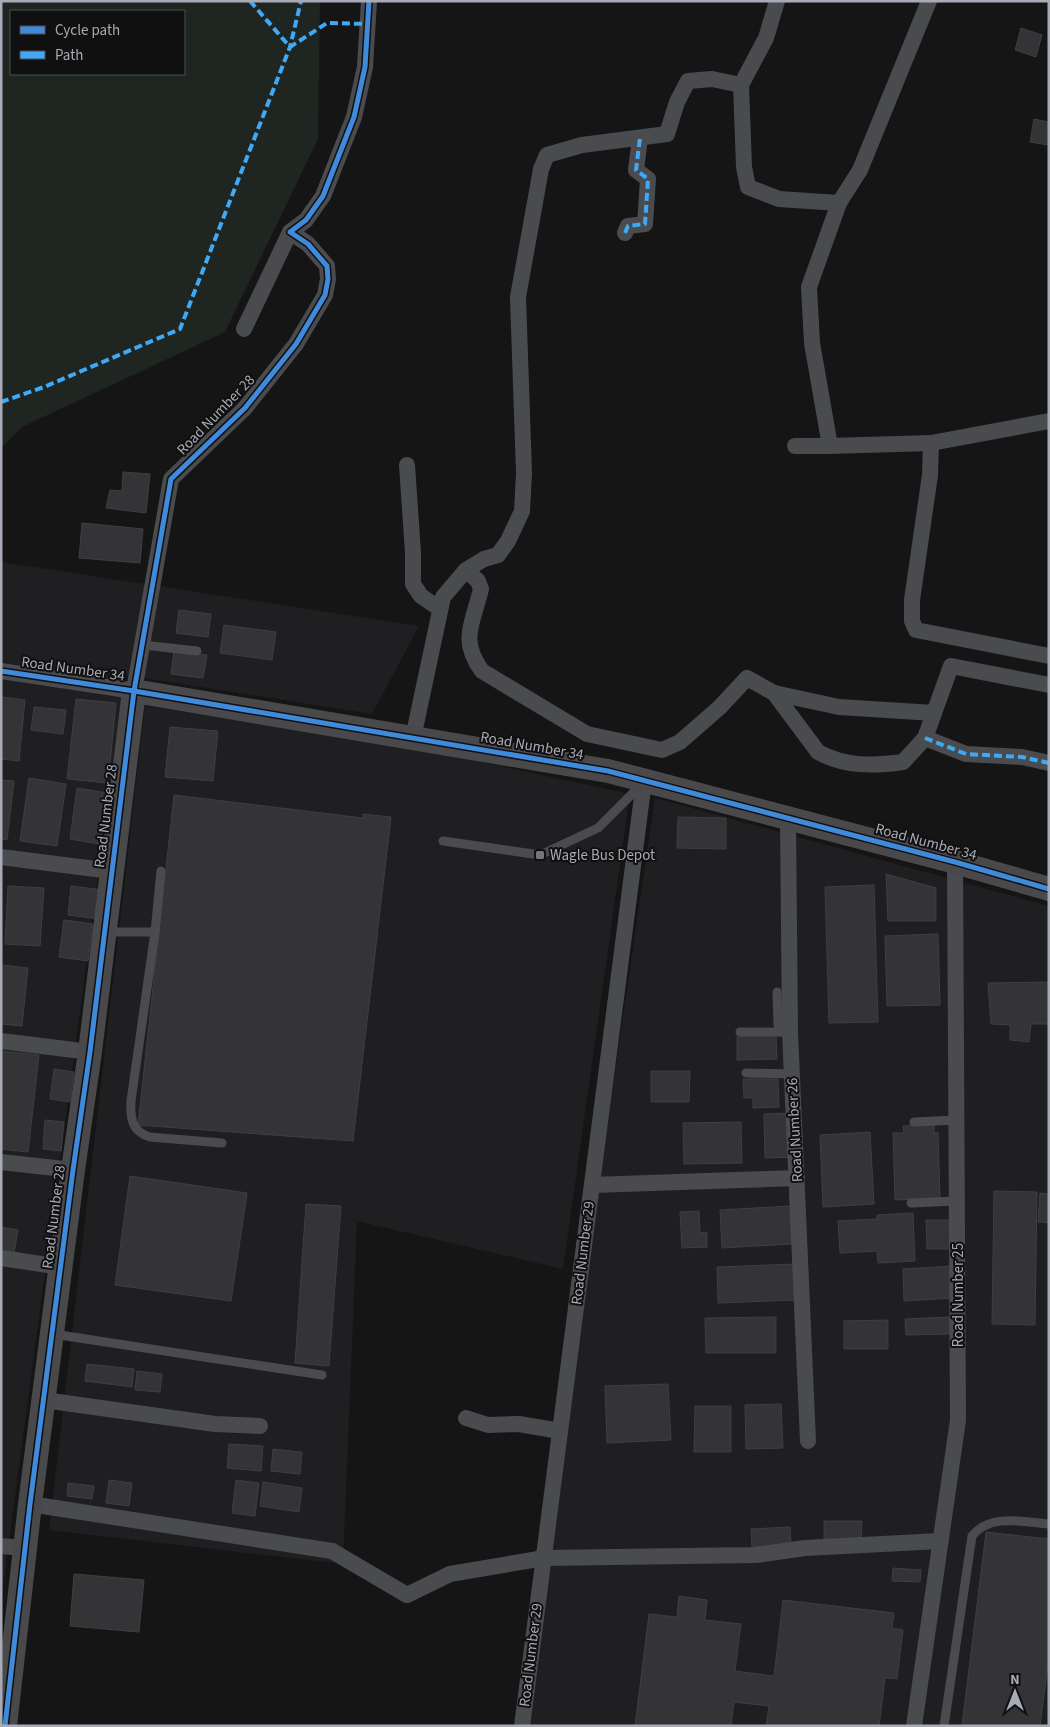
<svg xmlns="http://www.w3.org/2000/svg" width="1050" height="1727" viewBox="0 0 1050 1727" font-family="'Source Sans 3',sans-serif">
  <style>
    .built { fill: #1f1f21 }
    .green { fill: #1f2521; fill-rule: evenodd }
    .building { fill: #343437; stroke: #3e3f42 }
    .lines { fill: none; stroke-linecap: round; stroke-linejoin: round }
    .lane { stroke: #4a4b4e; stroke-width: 9 }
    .street { stroke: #4a4b4e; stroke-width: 16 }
    .secondary { stroke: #49494c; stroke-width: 24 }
    .quiet { stroke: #3fa9f5; stroke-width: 4; stroke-dasharray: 8 4; stroke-linecap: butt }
    .cycleway-casing { stroke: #101011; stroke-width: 8 }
    .cycleway { stroke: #408adc; stroke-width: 5 }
    .poi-dot { fill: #75767d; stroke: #101011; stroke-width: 2 }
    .labels { text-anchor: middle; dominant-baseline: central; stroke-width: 4; stroke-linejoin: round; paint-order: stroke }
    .street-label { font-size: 15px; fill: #a8aab5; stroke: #101011 }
    .poi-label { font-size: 15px; fill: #a8aab5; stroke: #101011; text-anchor: start }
  </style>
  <rect width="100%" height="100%" fill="#151516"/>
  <!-- built -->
  <g class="built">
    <polygon points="1,562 419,626 372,714 125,675 1,1601"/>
    <polygon points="145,706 411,747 630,794 563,1269 357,1221 343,1564 49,1530"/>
    <polygon points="655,798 1049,906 1049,1726 519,1726"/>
  </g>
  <!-- green -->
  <path class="green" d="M1,1H320L318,139L225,332L22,427L1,448ZM11,11H184V74H11Z"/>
  <!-- building -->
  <g class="building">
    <polygon points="1021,28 1042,35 1036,57 1015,50"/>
    <polygon points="1034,119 1049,122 1049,145 1030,142"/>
    <polygon points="123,472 150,474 146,513 106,508 110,490 122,491"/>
    <polygon points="82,523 143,529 140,563 79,558"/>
    <polygon points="179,610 211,614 208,637 176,633"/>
    <polygon points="224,625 276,632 272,660 220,653"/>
    <polygon points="174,651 207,655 203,678 171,674"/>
    <polygon points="1,697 25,700 19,761 1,759"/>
    <polygon points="76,699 116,703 108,783 67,779"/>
    <polygon points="34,707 66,710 63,734 31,730"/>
    <polygon points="170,727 218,731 213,781 165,777"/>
    <polygon points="29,778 66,784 57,846 20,841"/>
    <polygon points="1,780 14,781 7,840 1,839"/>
    <polygon points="77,788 108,793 100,844 70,839"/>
    <polygon points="174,795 363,818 363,814 391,817 353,1141 138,1125"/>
    <polygon points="678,817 726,818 726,849 677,848"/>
    <polygon points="886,874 936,888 936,921 888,921"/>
    <polygon points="874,885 878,1022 829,1023 825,887"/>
    <polygon points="8,886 44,888 40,946 5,944"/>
    <polygon points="71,886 103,890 99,919 68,915"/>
    <polygon points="64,920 93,924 88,961 59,957"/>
    <polygon points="938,934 940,1005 887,1006 885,936"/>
    <polygon points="1,965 28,968 22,1026 1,1024"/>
    <polygon points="1049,982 1049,1024 1031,1024 1029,1042 1010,1040 1010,1025 991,1024 988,983"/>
    <polygon points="737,1036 776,1036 777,1059 737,1060"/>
    <polygon points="1,1051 39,1055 28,1152 1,1149"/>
    <polygon points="54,1069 74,1072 70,1102 50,1099"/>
    <polygon points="651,1071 690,1071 689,1102 651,1102"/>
    <polygon points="743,1079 778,1079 779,1107 753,1108 753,1098 744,1098"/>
    <polygon points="790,1113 792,1157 765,1158 764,1114"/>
    <polygon points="45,1120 64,1122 61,1151 43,1149"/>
    <polygon points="741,1122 742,1163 684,1164 683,1123"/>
    <polygon points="934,1124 934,1133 938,1132 940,1198 895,1200 893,1133 904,1133 903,1126"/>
    <polygon points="870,1132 874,1204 823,1207 820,1135"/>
    <polygon points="130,1176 247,1193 231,1301 115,1285"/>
    <polygon points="994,1191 1037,1192 1035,1325 992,1324"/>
    <polygon points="1040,1193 1049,1194 1049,1223 1038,1222"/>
    <polygon points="306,1204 341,1206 329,1366 295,1363"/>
    <polygon points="789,1206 792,1244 722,1248 720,1210"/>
    <polygon points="699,1211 700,1233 707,1232 707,1247 682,1248 680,1212"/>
    <polygon points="913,1213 915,1261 878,1263 877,1251 840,1253 838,1221 877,1219 877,1215"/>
    <polygon points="926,1220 950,1220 951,1249 927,1249"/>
    <polygon points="1,1227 18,1230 14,1253 1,1251"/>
    <polygon points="796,1264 797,1300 718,1303 717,1267"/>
    <polygon points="952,1266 954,1298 904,1301 903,1269"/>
    <polygon points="776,1317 776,1353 706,1353 705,1318"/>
    <polygon points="950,1317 950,1334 906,1335 905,1319"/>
    <polygon points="888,1320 888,1349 844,1349 844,1321"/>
    <polygon points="87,1364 134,1369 132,1387 85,1381"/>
    <polygon points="137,1371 162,1374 160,1392 135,1390"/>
    <polygon points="668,1384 671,1440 607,1443 605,1386"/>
    <polygon points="781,1404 783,1448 746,1449 745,1405"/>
    <polygon points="695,1406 731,1406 731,1452 694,1452"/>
    <polygon points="229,1444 263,1446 261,1471 227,1468"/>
    <polygon points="273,1449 302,1452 300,1474 271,1471"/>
    <polygon points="109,1480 132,1483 129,1506 106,1503"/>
    <polygon points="236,1480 259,1483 255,1516 232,1513"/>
    <polygon points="263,1482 302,1488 299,1512 260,1506"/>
    <polygon points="68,1483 94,1486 92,1499 67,1496"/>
    <polygon points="824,1521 862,1521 861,1541 824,1544"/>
    <polygon points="790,1527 791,1545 752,1547 751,1529"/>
    <polygon points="986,1532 1049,1539 1049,1655 1040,1726 962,1726"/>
    <polygon points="893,1568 921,1570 920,1582 892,1581"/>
    <polygon points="74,1574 144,1580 139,1632 70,1626"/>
    <polygon points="679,1596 707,1600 705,1620 741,1624 735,1671 774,1676 783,1600 894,1613 892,1628 903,1630 897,1679 885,1678 879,1726 766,1726 769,1706 734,1702 731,1726 635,1726 649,1614 677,1617"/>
  </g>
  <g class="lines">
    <!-- lane -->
    <g class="lane">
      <polyline points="143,645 197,651"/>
      <polyline points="443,841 540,855 598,828 643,783"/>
      <polyline points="107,932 155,932 161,871"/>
      <path d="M155,932L131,1101C130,1118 132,1132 150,1137L222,1143"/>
      <polyline points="777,992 778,1025"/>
      <polyline points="740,1032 790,1032"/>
      <polyline points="746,1073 792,1074"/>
      <polyline points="914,1122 957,1120"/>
      <polyline points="911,1203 957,1201"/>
      <polyline points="53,1334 322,1375"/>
      <path d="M944,1726L972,1536C991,1513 1022,1522 1049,1524"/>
    </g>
    <!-- street -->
    <g class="street">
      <polyline points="929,1 860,170 839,203 809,287 812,343 830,446 931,443 1049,421"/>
      <polyline points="741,85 766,38 777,1"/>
      <polyline points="625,233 628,226 645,224 648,179 636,170 640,138"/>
      <polyline points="244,329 290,232"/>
      <polyline points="931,443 930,475 912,600 912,621 916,630 1049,656"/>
      <polyline points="795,446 830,446"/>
      <polyline points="407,465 413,553 413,584 421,596 440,609"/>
      <path d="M466,570L478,581L481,589C473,623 459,640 482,671L587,734L662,750L680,742L720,707L747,678L774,693L818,752C845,767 874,766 903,762L925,738L951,666L1049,685"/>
      <polyline points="1,671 134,691 171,479 245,408 296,344 325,295 328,279 327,266 308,244 290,232 306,220 323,196 354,117 365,67 369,1"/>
      <polyline points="774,693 839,707 934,713"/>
      <polyline points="413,738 443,597 466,570 484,559 498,555 508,541 522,511 524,473 518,297 541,169 547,155 582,145 667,134 677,102 688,81 712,79 741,85 744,167 748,187 779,199 839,203"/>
      <polyline points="925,738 966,754 1022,757 1049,763"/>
      <polyline points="788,819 790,1032 808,1441"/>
      <polyline points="1,857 111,871"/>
      <polyline points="1,1041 90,1052"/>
      <polyline points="1,1162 73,1170"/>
      <polyline points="592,1185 797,1178"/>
      <polyline points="1,1258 61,1267"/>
      <polyline points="44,1400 215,1424 260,1426"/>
      <polyline points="466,1418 488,1425 519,1424 560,1431"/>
      <polyline points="30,1504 332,1551 407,1595 450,1574 544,1558 756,1555 805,1548 940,1541"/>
      <polyline points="1,1546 25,1548"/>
      <polyline points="522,1726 644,781"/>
      <polyline points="914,1726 958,1420 955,862"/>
    </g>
    <!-- secondary -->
    <polyline class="secondary" points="5,1726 30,1504 73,1170 90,1052 134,691 608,771 955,862 1049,889"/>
    <!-- quiet -->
    <g class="quiet">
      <polyline points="250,1 290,47 327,23 368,24"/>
      <polyline points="625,233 628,226 645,224 648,179 636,170 640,138"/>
      <polyline points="1,402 44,387 180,329 290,47 301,1"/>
      <polyline points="925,738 966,754 1022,757 1049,763"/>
    </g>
    <defs>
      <g id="cycleway">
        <polyline points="1,671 134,691 608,771 955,862 1049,889"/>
        <polyline points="5,1726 30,1504 73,1170 90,1052 134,691 171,479 245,408 296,344 325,295 328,279 327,266 308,244 290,232 306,220 323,196 354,117 365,67 369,1"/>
      </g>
    </defs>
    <!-- cycleway casing -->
    <use href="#cycleway" class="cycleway-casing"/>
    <!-- cycleway -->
    <use href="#cycleway" class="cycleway"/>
  </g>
  <!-- markers -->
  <rect class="poi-dot" x="535" y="850" width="10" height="10" rx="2.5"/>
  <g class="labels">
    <!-- street labels -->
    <g class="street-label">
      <text transform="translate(216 415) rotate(-46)">Road Number 28</text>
      <text transform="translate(73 669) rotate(8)">Road Number 34</text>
      <text transform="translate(532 746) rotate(10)">Road Number 34</text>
      <text transform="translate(106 816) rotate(-83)">Road Number 28</text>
      <text transform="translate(926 842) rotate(15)">Road Number 34</text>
      <text transform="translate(795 1130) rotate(-93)">Road Number 26</text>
      <text transform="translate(54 1217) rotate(-83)">Road Number 28</text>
      <text transform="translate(583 1253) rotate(-83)">Road Number 29</text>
      <text transform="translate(958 1295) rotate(-90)">Road Number 25</text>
      <text transform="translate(531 1655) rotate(-83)">Road Number 29</text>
    </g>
    <!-- poi labels -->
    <g class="poi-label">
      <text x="550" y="855">Wagle Bus Depot</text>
    </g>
  </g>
  <!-- border -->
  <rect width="1050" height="1727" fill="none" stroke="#a8aab5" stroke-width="5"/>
  <!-- legend -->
  <rect x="10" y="10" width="175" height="65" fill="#101011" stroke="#4d4e53"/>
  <rect x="20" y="26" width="25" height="8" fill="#408adc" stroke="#4d4e53"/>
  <text x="55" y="35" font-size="15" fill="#a8aab5">Cycle path</text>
  <rect x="20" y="51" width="25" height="8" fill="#3fa9f5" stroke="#4d4e53"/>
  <text x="55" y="60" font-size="15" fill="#a8aab5">Path</text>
  <!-- north arrow -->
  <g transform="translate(1015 1692)" stroke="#101011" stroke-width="4" paint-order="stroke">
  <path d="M0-4L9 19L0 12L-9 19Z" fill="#a8aab5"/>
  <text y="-8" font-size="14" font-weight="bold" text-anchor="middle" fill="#a8aab5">N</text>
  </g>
</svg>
